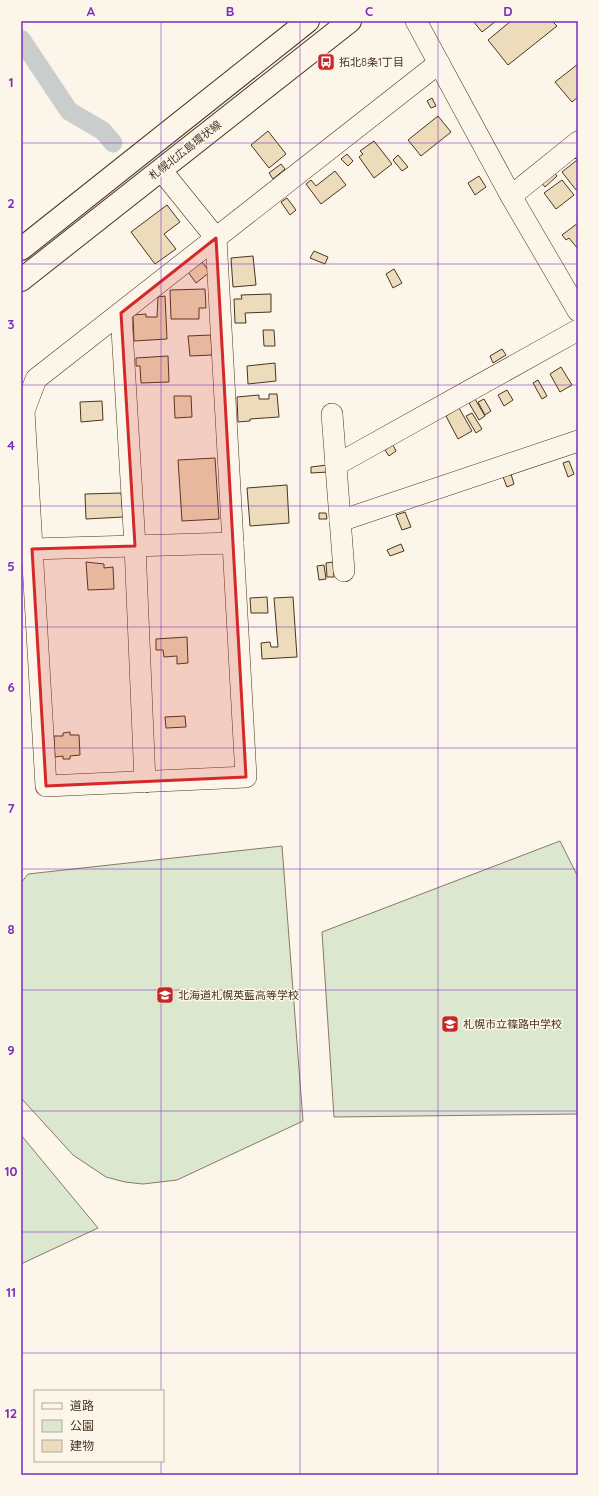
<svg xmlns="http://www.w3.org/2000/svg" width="599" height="1496" viewBox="0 0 599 1496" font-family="Quicksand,'Noto Sans JP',sans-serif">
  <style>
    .green { fill: #dce7d0; stroke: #887966 }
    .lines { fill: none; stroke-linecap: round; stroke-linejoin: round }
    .canal { stroke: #c9cecd; stroke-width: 19 }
    .building { fill: #ecdcbc; stroke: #4a3520 }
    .minor-casing { stroke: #4a3520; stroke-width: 22 }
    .major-casing { stroke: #4a3520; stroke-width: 24 }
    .minor { stroke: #fbf6e9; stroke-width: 21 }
    .major { stroke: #fbf6e9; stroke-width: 22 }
    .marked { fill: #d62828; fill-opacity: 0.2; stroke: #d62828; stroke-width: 3; stroke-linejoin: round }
    .grid { fill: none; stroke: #7b2cbf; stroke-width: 1; stroke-opacity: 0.55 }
    .labels { text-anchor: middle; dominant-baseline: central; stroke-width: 3; stroke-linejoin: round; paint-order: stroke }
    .poi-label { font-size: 11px; fill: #4a3520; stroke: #fbf6e9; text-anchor: start }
    .street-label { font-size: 11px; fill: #4a3520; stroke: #fbf6e9 }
    .neatline { fill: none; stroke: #7b2cbf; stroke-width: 1.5 }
    .grid-label { font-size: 13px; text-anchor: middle; font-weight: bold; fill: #7b2cbf }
  </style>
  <rect width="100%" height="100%" fill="#fbf6e9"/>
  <!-- green -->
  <g class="green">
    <polygon points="560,841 578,877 578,1114 334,1117 322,932"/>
    <polygon points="282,846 303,1121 177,1180 143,1184 125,1182 106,1177 73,1155 21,1098 21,883 28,874"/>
    <polygon points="21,1135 98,1228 21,1264"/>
  </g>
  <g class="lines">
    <!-- canal -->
    <polyline class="canal" points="21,39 69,111 103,131 113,143"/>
  </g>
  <!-- building -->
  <g class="building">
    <polygon points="473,21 496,21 482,32"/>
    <polygon points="511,21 552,21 557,26 508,65 488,40"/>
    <polygon points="578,64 578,97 572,102 555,82"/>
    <polygon points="432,98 436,106 431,108 427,101"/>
    <polygon points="438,116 451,132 421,156 408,140"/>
    <polygon points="268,131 286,154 269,168 251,145"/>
    <polygon points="374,141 392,164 374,178 359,157 363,154 360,151"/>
    <polygon points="347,154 353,161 348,166 341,159"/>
    <polygon points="578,154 578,189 576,190 562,172 577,160 574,157"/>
    <polygon points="398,155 408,167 402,171 393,160"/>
    <polygon points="281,164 285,169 273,179 269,173"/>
    <polygon points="552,170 557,176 545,187 540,181"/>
    <polygon points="335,171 346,185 321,204 306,184 311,180 316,186"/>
    <polygon points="479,176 486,187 475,195 468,183"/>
    <polygon points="562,180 574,195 556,209 544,193"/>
    <polygon points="287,198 296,210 290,215 281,202"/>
    <polygon points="167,205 180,222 164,234 176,249 155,264 131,232"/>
    <polygon points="578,223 578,249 569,238 566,240 562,235"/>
    <polygon points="314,251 328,257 325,264 310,258"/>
    <polygon points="253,256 256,285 233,287 231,258"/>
    <polygon points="202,262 210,272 196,283 188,272"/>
    <polygon points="394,269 402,283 393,288 386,274"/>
    <polygon points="205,289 206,308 199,308 199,319 171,319 170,290"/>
    <polygon points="271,294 271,312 245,313 246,323 235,323 234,299 242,299 241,295"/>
    <polygon points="165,296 167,339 134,341 133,315 146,314 146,317 157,317 158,297"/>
    <polygon points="263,330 274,330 275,346 264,346"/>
    <polygon points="211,335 212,355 190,356 188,336"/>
    <polygon points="502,349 506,355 493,363 490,356"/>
    <polygon points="168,356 169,382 141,383 140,366 136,366 136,358"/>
    <polygon points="275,363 276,381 248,384 247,366"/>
    <polygon points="561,367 572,385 560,392 550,374"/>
    <polygon points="538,380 547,396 542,399 533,383"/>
    <polygon points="507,390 513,400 504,406 498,395"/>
    <polygon points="269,394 277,394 279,417 250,419 250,421 238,422 237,397 259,395 259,399 269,399"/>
    <polygon points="174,396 191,396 192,417 175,418"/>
    <polygon points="475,399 485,416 479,420 469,403"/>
    <polygon points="484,399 491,411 485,415 478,402"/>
    <polygon points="102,401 103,420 81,422 80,402"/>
    <polygon points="459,408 472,431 458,439 446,416"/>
    <polygon points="472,413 482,429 476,433 466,416"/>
    <polygon points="393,445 396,451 389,456 385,450"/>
    <polygon points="215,458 219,519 182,521 178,460"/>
    <polygon points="569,461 574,474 568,477 563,463"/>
    <polygon points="327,465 328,472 311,473 311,467"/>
    <polygon points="511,474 514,484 507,487 503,477"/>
    <polygon points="287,485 289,523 250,526 247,488"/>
    <polygon points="121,493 123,517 86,519 85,494"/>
    <polygon points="405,512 411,527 402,530 396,515"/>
    <polygon points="319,513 326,513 327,519 319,519"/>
    <polygon points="401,544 404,551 390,556 387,550"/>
    <polygon points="86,562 104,564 104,568 113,567 114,589 88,590"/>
    <polygon points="333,562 334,577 327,577 326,563"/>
    <polygon points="324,565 326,579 319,580 317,566"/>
    <polygon points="267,597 268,613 251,613 250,598"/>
    <polygon points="293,597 297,657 262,659 261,643 270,642 271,647 278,647 274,598"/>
    <polygon points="187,637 188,663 177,664 177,656 164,657 163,650 156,650 156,639"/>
    <polygon points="185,716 186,727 166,728 165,717"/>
    <polygon points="70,732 70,735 79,735 80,755 70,756 70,759 63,759 63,756 55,757 54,736 63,736 63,733"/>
  </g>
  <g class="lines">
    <defs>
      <g id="minor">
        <polyline points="416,21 511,196 578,311"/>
        <polyline points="161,170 216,238 246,777 46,786 24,411 36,379 439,63"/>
        <polyline points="511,196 578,142"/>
        <polyline points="121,313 135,546 145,782"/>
        <polyline points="332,414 344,571"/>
        <polyline points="336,465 578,330"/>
        <polyline points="340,521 578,441"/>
        <polyline points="21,552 32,549 233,543"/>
      </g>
      <g id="major">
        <polyline points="21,249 308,21"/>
        <polyline points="21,280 350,21"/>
      </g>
    </defs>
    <!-- minor casing -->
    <use href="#minor" class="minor-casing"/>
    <!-- major casing -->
    <use href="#major" class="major-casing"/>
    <!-- minor -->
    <use href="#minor" class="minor"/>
    <!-- major -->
    <use href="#major" class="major"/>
  </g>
  <!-- marked area -->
  <path class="marked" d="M216,238L246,777L46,786L32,549L135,546L121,313Z"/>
  <!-- grid -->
  <path class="grid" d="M161,21V1391M300,21V1475M438,21V1475M21,143H578M21,264H578M21,385H578M21,506H578M21,627H578M21,748H578M21,869H578M21,990H578M21,1111H578M21,1232H578M21,1353H578M161,1461V1475"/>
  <!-- icons -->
  <defs>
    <symbol id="bus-square" viewBox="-11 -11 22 22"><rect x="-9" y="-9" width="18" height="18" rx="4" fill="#c62828" stroke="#fbf6e9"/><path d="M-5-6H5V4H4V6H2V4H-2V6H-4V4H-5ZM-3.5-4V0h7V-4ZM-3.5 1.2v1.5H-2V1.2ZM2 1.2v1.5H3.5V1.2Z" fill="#fff"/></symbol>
    <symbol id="school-square" viewBox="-11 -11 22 22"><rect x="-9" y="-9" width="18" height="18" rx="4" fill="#c62828" stroke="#fbf6e9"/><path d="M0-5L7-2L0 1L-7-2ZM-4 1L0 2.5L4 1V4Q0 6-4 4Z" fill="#fff"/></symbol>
  </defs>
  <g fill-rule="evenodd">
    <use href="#bus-square" x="316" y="52" width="20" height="20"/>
    <use href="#school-square" x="155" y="985" width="20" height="20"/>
    <use href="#school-square" x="440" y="1014" width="20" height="20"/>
  </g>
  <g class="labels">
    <!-- poi labels -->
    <g class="poi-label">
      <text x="339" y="62">拓北8条1丁目</text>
      <text x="178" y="995">北海道札幌英藍高等学校</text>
      <text x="463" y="1024">札幌市立篠路中学校</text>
    </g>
    <!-- street labels -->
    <g class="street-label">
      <text transform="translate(185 150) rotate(-38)">札幌北広島環状線</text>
    </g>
  </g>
  <!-- border -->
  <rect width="599" height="1496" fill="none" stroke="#fbf6e9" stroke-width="44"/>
  <!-- legend -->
  <rect x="34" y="1390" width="130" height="72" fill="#fbf6e9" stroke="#b4a999"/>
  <rect x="42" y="1403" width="20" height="6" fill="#fbf6e9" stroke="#b4a999"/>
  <text x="70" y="1410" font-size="12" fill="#4a3520">道路</text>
  <rect x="42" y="1420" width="20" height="12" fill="#dce7d0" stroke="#b4a999"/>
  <text x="70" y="1430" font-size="12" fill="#4a3520">公園</text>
  <rect x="42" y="1440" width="20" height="12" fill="#ecdcbc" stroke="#b4a999"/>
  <text x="70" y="1450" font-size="12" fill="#4a3520">建物</text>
  <rect x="22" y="22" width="555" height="1452" class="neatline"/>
  <g class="grid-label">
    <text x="91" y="16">A</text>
    <text x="230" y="16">B</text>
    <text x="369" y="16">C</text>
    <text x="508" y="16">D</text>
    <text x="11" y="87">1</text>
    <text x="11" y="208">2</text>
    <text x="11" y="329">3</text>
    <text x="11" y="450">4</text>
    <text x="11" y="571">5</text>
    <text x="11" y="692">6</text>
    <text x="11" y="813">7</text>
    <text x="11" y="934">8</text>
    <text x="11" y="1055">9</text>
    <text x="11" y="1176">10</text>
    <text x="11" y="1297">11</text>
    <text x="11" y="1418">12</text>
  </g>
</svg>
